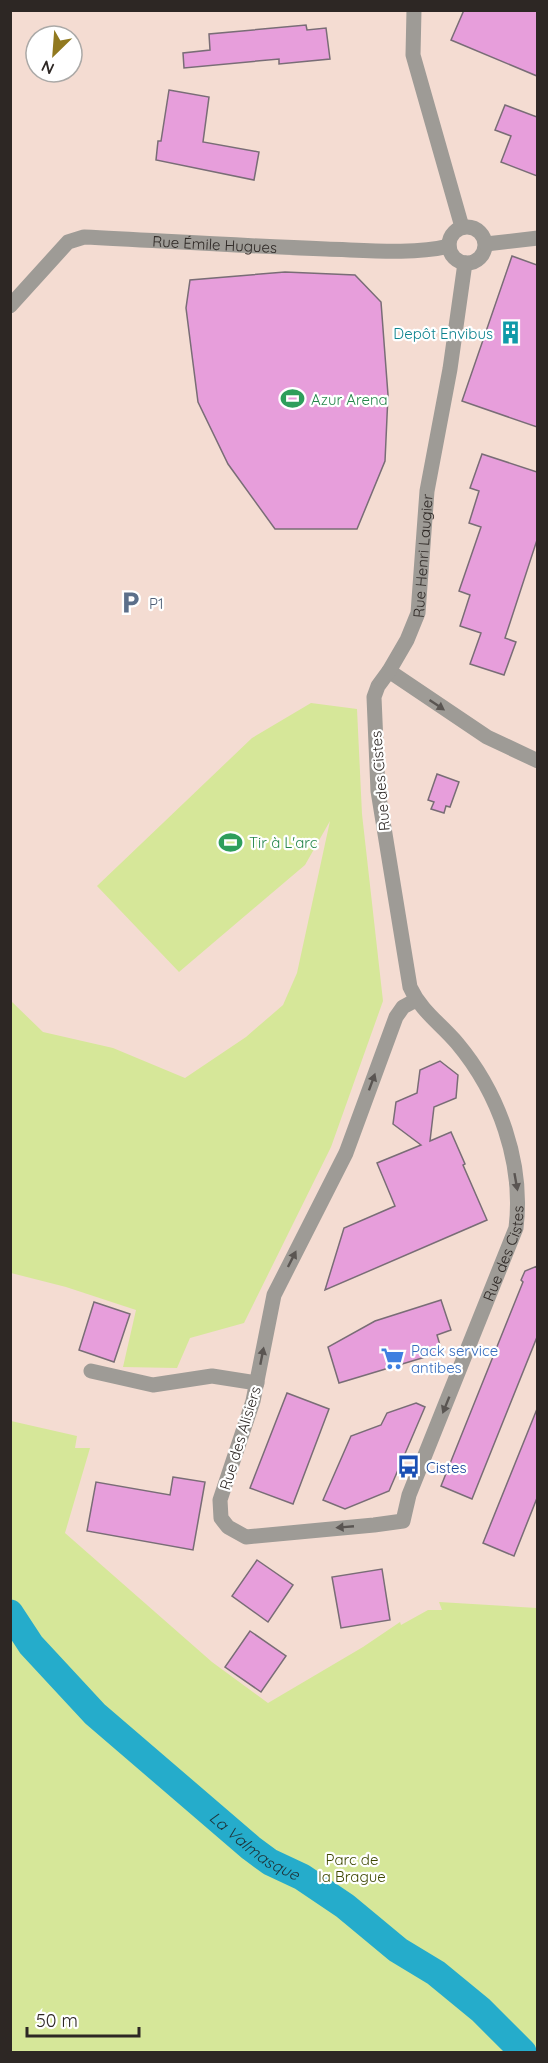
<svg xmlns="http://www.w3.org/2000/svg" width="548" height="2063" viewBox="0 0 548 2063" font-family="Quicksand,sans-serif">
  <style>
    .built { fill: #f4dcd2; fill-rule: evenodd }
    .green { fill: #d6e799 }
    .lines { fill: none; stroke-linecap: round; stroke-linejoin: round }
    .river { stroke: #25accb; stroke-width: 27 }
    .building { fill: #e79edb; stroke: #796d76; stroke-width: 1.5 }
    .minor { stroke: #9e9b96; stroke-width: 15 }
    .oneway { fill: #5a5552 }
    .labels { text-anchor: middle; dominant-baseline: central; stroke-width: 4.5; stroke-linejoin: round; paint-order: stroke }
    .street-label { font-size: 15px; fill: #2d2724; stroke: #fff }
    .culture-label { font-size: 15px; fill: #0d838f; stroke: #fff; text-anchor: end }
    .leisure-label { font-size: 15px; fill: #27864d; stroke: #fff; text-anchor: start }
    .service-label { font-size: 15px; fill: #4e5e75; stroke: #fff; text-anchor: start }
    .shop-label { font-size: 15px; fill: #366cbe; stroke: #fff; text-anchor: start }
    .transit-label { font-size: 15px; fill: #164399; stroke: #fff; text-anchor: start }
    .park-label { font-size: 15px; fill: #3e4801; stroke: #fff }
    .water-label { font-size: 16px; font-style: italic; fill: #1e3339; stroke: #fff }
  </style>
  <rect width="100%" height="100%" fill="#fcebe5"/>
  <!-- built -->
  <path class="built" d="M11,11H537V2052H11ZM36,36H72V72H36Z"/>
  <!-- green -->
  <g class="green">
    <polygon points="311,703 357,709 362,814 383,1001 331,1147 244,1323 190,1338 177,1368 123,1367 136,1310 66,1287 11,1273 11,1001 43,1032 113,1048 185,1078 246,1037 283,1005 297,973 330,821 305,865 179,972 97,886 252,738"/>
    <polygon points="11,1421 77,1436 75,1448 90,1448 65,1533 212,1662 268,1703 363,1647 400,1622 401,1625 428,1610 442,1610 439,1602 537,1608 537,2052 11,2052"/>
  </g>
  <g class="lines">
    <!-- river -->
    <path class="river" id="s1" d="M10,1613L31,1645L95,1714L251,1848L270,1862L302,1877L345,1906L398,1950L436,1973L481,2010L523,2052"/>
  </g>
  <!-- building -->
  <g class="building">
    <polygon points="464,10 537,10 537,76 451,40"/>
    <polygon points="306,25 307,30 326,28 330,59 279,64 279,59 184,68 183,53 210,50 209,34"/>
    <polygon points="169,90 209,97 203,142 259,152 254,180 156,160 158,141 161,141"/>
    <polygon points="505,105 537,117 537,176 501,162 511,136 495,130"/>
    <polygon points="512,256 537,265 537,427 462,401"/>
    <polygon points="285,272 355,275 381,302 388,395 385,461 357,529 275,529 228,464 198,402 186,308 190,280"/>
    <polygon points="482,454 537,472 537,540 505,638 516,642 504,675 470,664 481,633 460,626 470,595 459,591 481,527 469,523 479,491 470,488"/>
    <polygon points="437,774 459,782 450,807 446,806 444,813 431,809 434,802 428,800"/>
    <polygon points="440,1061 458,1075 456,1098 434,1107 430,1141 451,1132 465,1164 463,1165 487,1220 325,1290 344,1228 395,1206 377,1163 421,1145 393,1124 396,1102 417,1093 420,1070"/>
    <polygon points="537,1266 537,1337 472,1499 441,1486 523,1282 521,1280 525,1271"/>
    <polygon points="441,1300 451,1330 437,1335 442,1352 339,1383 328,1347 375,1321"/>
    <polygon points="94,1302 130,1314 114,1362 79,1350"/>
    <polygon points="287,1393 329,1409 293,1504 250,1488"/>
    <polygon points="416,1403 425,1407 389,1491 345,1509 323,1500 351,1436 381,1425 387,1413"/>
    <polygon points="537,1409 537,1498 514,1556 483,1543"/>
    <polygon points="173,1477 205,1482 193,1550 87,1531 96,1482 170,1495"/>
    <polygon points="257,1560 293,1585 268,1622 232,1596"/>
    <polygon points="382,1569 390,1620 341,1628 332,1577"/>
    <polygon points="250,1631 286,1656 261,1692 225,1667"/>
  </g>
  <g class="lines">
    <!-- minor -->
    <g class="minor">
      <polyline points="414,10 413,55 462,227"/>
      <circle cx="467" cy="245" r="18"/>
      <polyline points="486,244 538,238"/>
      <path id="s2" d="M10,306L68,242L84,237C165,241 245,246 326,249C363,250 413,255 449,246"/>
      <polyline points="389,671 487,737 538,761"/>
      <path id="s3" d="M416,1000L403,1007L396,1017L346,1153L274,1295L253,1401L220,1500L221,1518L228,1527L246,1537L374,1525L403,1521L409,1495L516,1228C524,1163 499,1093 457,1043C441,1024 421,1011 410,987L378,791L374,697L378,686L389,671L407,640L418,613L427,491L450,369L465,263"/>
      <polyline points="91,1371 153,1385 212,1376 257,1383"/>
    </g>
  </g>
  <!-- one-way arrows -->
  <defs><path id="oneway-solid" d="M-6-.8H1V-3.2L6.5 0L1 3.2V.8H-6Z" transform="scale(1.5)"/></defs>
  <g class="oneway">
    <use href="#oneway-solid" transform="translate(437 705) rotate(34)"/>
    <use href="#oneway-solid" transform="translate(372 1082) rotate(-70)"/>
    <use href="#oneway-solid" transform="translate(516 1182) rotate(80)"/>
    <use href="#oneway-solid" transform="translate(292 1259) rotate(-63)"/>
    <use href="#oneway-solid" transform="translate(262 1356) rotate(-79)"/>
    <use href="#oneway-solid" transform="translate(446 1405) rotate(112)"/>
    <use href="#oneway-solid" transform="translate(345 1527) rotate(175)"/>
  </g>
  <!-- icons -->
  <defs>
    <symbol id="building-bare" viewBox="-9 -9 18 18"><path d="M-4-6H4V6H1V3H-1V6H-4ZM-2.5-4.3h1.7v1.8h-1.7ZM.8-4.3h1.7v1.8H.8ZM-2.5-1h1.7V.8h-1.7ZM.8-1h1.7V.8H.8Z" fill="#0f9aa8" stroke="#fff" stroke-width="2.5" paint-order="stroke"/></symbol>
    <symbol id="stadium-bare" viewBox="-9 -9 18 18"><path d="M0-5a6.5 5 0 1 0 0 10a6.5 5 0 1 0 0-10ZM-3.5-1.8h7v3.6h-7Z" fill="#2e9e5b" stroke="#fff" stroke-width="2.5" paint-order="stroke"/></symbol>
    <symbol id="parking-bare" viewBox="-9 -9 18 18"><path d="M-3.5-5.5H1a3.5 3.5 0 0 1 0 7H-1V5.5H-3.5ZM-1-3.4V-.6H.8a1.4 1.4 0 0 0 0-2.8Z" fill="#5c6f8a" stroke="#fff" stroke-width="2.5" paint-order="stroke"/></symbol>
    <symbol id="supermarket-bare" viewBox="-9 -9 18 18"><path d="M-6-5.5h2.5l.6 2H6L4.5 2H-2.5L-4.4-4H-6ZM-1.5 3.2a1.3 1.3 0 1 0 .1 0ZM3 3.2a1.3 1.3 0 1 0 .1 0Z" fill="#3f7fe0" stroke="#fff" stroke-width="2.5" paint-order="stroke"/></symbol>
    <symbol id="bus-bare" viewBox="-9 -9 18 18"><path d="M-5-6H5V4H4V6H2V4H-2V6H-4V4H-5ZM-3.5-4V0h7V-4ZM-3.5 1.2v1.5H-2V1.2ZM2 1.2v1.5H3.5V1.2Z" fill="#1a4fb4" stroke="#fff" stroke-width="2.5" paint-order="stroke"/></symbol>
  </defs>
  <g fill-rule="evenodd">
    <use href="#building-bare" x="494" y="316" width="33" height="33"/>
    <use href="#stadium-bare" x="276" y="382" width="33" height="33"/>
    <use href="#parking-bare" x="114" y="586" width="33" height="33"/>
    <use href="#stadium-bare" x="214" y="826" width="33" height="33"/>
    <use href="#supermarket-bare" x="376" y="1342" width="33" height="33"/>
    <use href="#bus-bare" x="392" y="1450" width="33" height="33"/>
  </g>
  <g class="labels">
    <!-- street labels -->
    <g class="street-label">
      <text stroke="none"><textPath href="#s2" startOffset="234">Rue Émile Hugues</textPath></text>
      <text stroke="none"><textPath href="#s3" startOffset="1784">Rue Henri Laugier</textPath></text>
      <text transform="translate(380 781) rotate(-95)">Rue des Cistes</text>
      <text stroke="none"><textPath href="#s3" startOffset="1038">Rue des Cistes</textPath></text>
      <text transform="translate(240 1438) rotate(-73)">Rue des Alisiers</text>
    </g>
    <!-- culture labels -->
    <g class="culture-label">
      <text x="493" y="333">Depôt Envibus</text>
    </g>
    <!-- leisure labels -->
    <g class="leisure-label">
      <text x="311" y="399">Azur Arena</text>
      <text x="249" y="842">Tir à L'arc</text>
    </g>
    <!-- service labels -->
    <g class="service-label">
      <text x="149" y="603">P1</text>
    </g>
    <!-- shop labels -->
    <g class="shop-label">
      <text x="411" y="1350">Pack service<tspan x="411" dy="17">antibes</tspan></text>
    </g>
    <!-- transit labels -->
    <g class="transit-label">
      <text x="426" y="1467">Cistes</text>
    </g>
    <!-- park labels -->
    <g class="park-label">
      <text x="352" y="1859">Parc de<tspan x="352" dy="17">la Brague</tspan></text>
    </g>
    <!-- water labels -->
    <g class="water-label">
      <text stroke="none"><textPath href="#s1" startOffset="340">La Valmasque</textPath></text>
    </g>
  </g>
  <!-- border -->
  <rect width="548" height="2063" fill="none" stroke="#2d2724" stroke-width="24"/>
  <!-- north arrow -->
  <g transform="translate(54 54) rotate(205)"><circle r="28" fill="#ffffff" stroke="#aba9a7" stroke-width="1.5"/>
  <path d="M0-4.5L10 22L0 15L-10 22Z" fill="#91791f"/>
  <text y="-9" font-size="16" font-weight="bold" text-anchor="middle" fill="#2d2724">N</text>
  </g>
  <!-- scale -->
  <path d="M27 2027v9h112v-9" fill="none" stroke="#2d2724" stroke-width="3"/>
  <text x="36" y="2027" font-size="18" fill="#2d2724" stroke="#ffffff" stroke-width="4.5" paint-order="stroke">50 m</text>
</svg>
